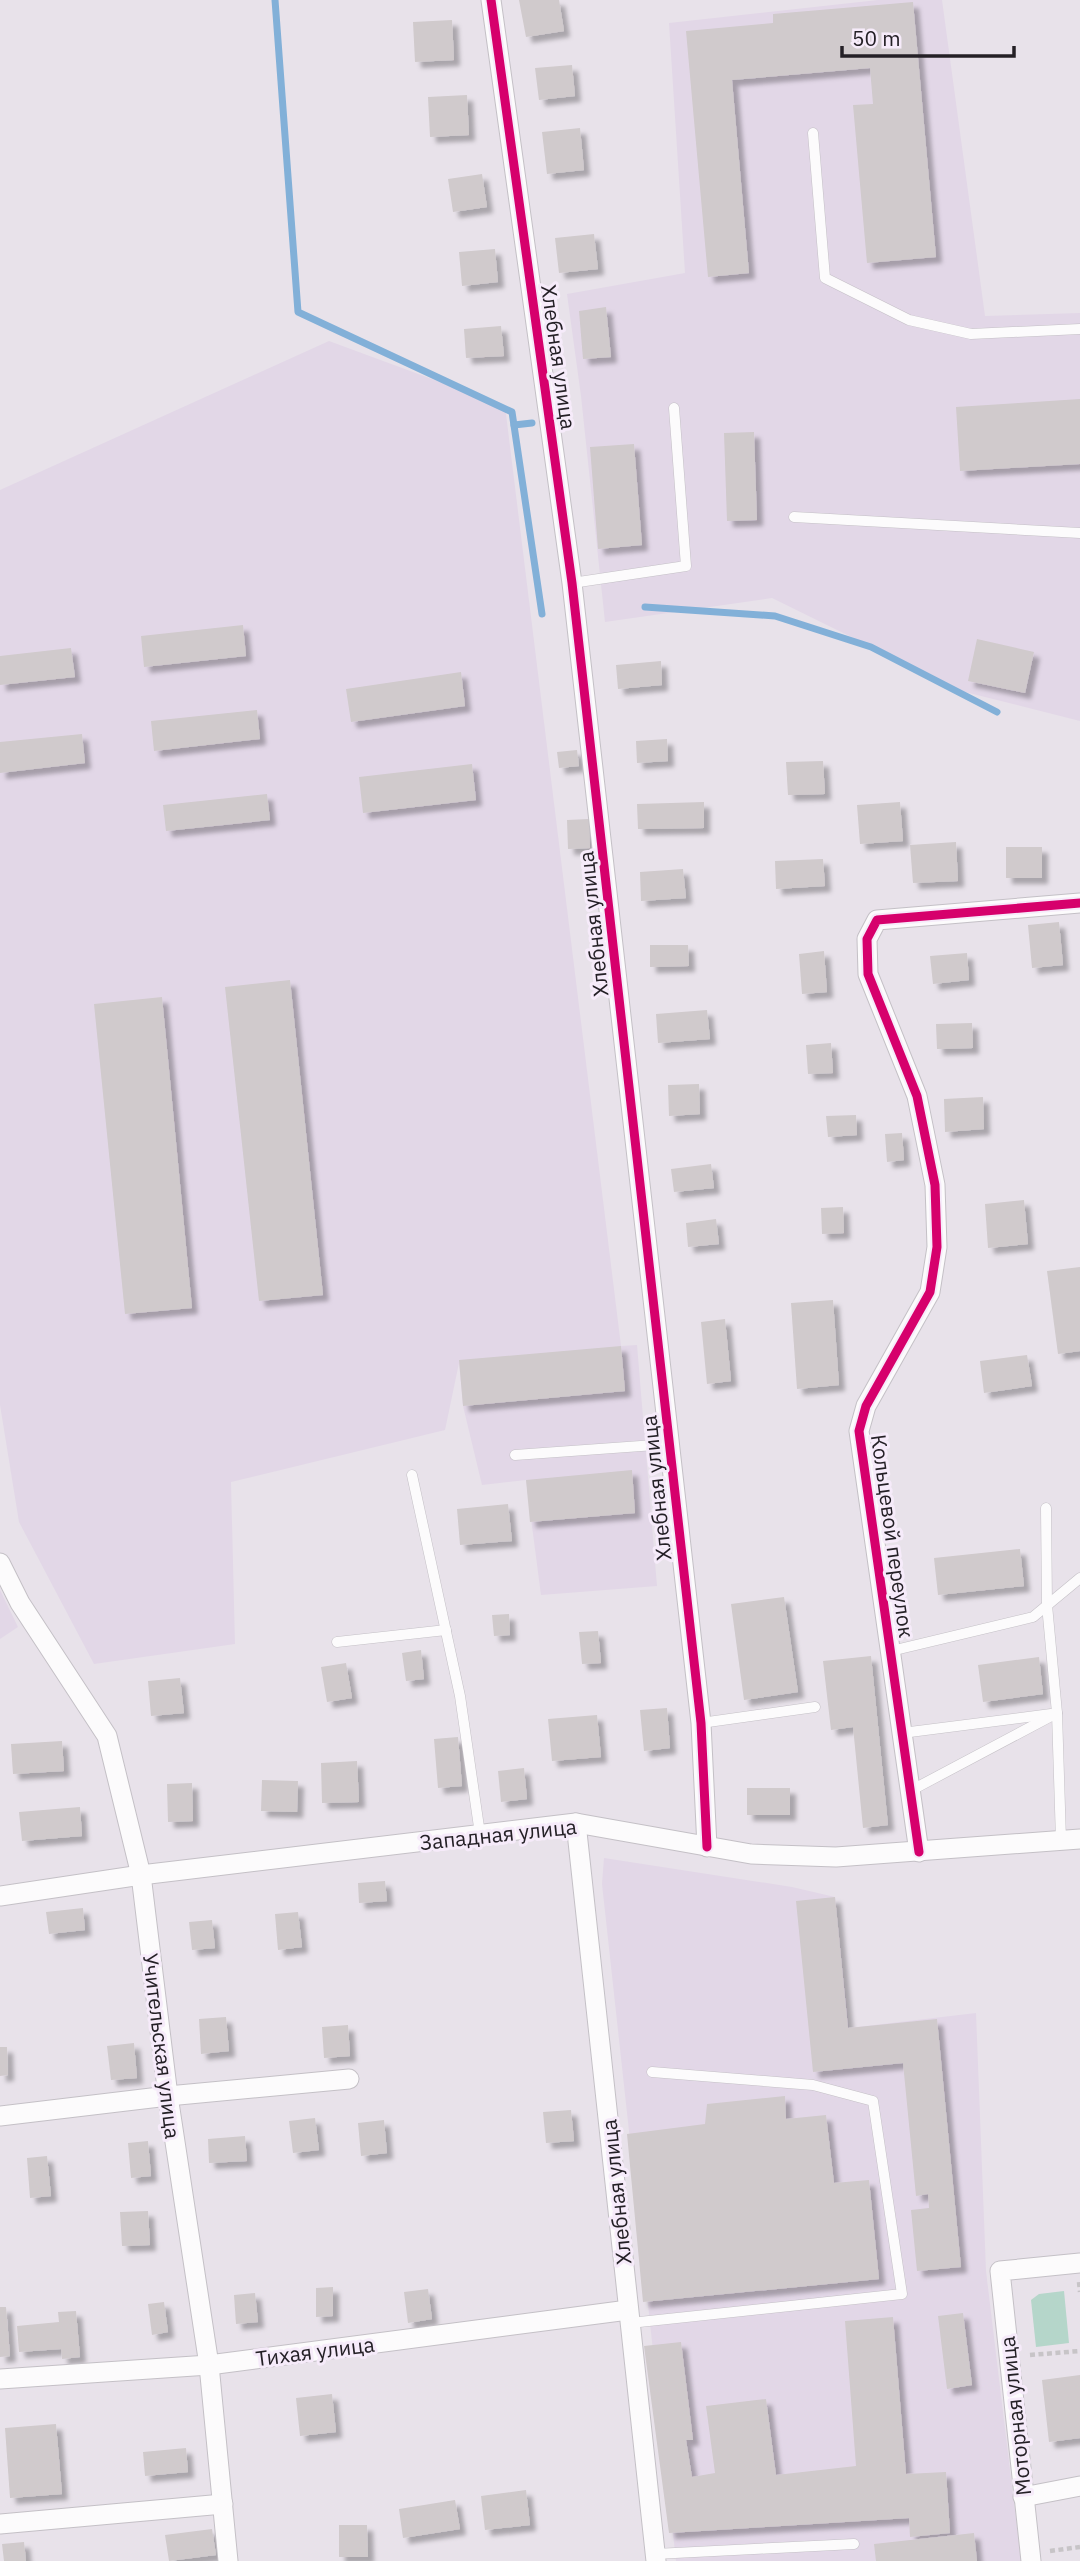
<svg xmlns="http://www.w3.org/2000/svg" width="1080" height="2561" viewBox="0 0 1080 2561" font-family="'IBM Plex Sans',sans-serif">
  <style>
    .built { fill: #e2d7e7 }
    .green { fill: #b5d6ca }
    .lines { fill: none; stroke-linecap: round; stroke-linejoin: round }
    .stream { stroke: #82b0d8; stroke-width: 7 }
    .building { fill: #d0cacc; filter: url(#shadow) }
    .lane-casing { stroke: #c4c0c6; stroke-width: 11 }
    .street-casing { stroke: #c4c0c6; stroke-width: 21 }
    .path { stroke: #c7c4c7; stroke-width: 4.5; stroke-dasharray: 5 3.5; stroke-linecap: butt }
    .lane { stroke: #fcfbfc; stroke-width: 10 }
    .street { stroke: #fcfbfc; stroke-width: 19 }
    .cycleway-casing { stroke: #f6ebfa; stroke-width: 13 }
    .cycleway { stroke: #d6006c; stroke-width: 9 }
    .labels { text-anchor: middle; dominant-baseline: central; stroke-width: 6; stroke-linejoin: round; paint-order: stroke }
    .street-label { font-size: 21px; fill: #242026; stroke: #f6ebfa }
  </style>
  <defs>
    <filter id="shadow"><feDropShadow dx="6" dy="6" stdDeviation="2" flood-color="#0004"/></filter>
  </defs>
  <rect width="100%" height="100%" fill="#e8e2ea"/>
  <!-- built -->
  <g class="built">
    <polygon points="878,0 942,0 985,316 1080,313 1080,721 961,691 772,598 605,622 581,396 567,294 685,273 669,23"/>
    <polygon points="329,341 505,406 621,1346 637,1345 657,1586 541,1595 526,1480 482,1485 463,1406 459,1363 445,1430 231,1482 235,1644 94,1664 19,1522 0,1405 0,490"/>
    <polygon points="0,1590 18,1627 0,1639"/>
    <polygon points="604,1858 792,1887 835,1897 849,2028 976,2013 986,2271 1021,2561 676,2561 602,1884"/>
  </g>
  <!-- green -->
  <polygon class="green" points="1064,2291 1069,2343 1036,2347 1031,2300 1039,2294"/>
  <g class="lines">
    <!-- stream -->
    <g class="stream">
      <polyline points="275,0 298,312 512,412 542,614"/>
      <polyline points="514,425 532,423"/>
      <polyline points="645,607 775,616 871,647 997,712"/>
    </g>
  </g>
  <!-- building -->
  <g class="building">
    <polygon points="519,0 559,0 564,31 526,37"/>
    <polygon points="913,2 936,257 867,263 853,105 873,104 870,68 732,80 749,273 708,277 686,31 773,23 773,14"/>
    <polygon points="452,20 454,60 415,62 413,22"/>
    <polygon points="572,65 575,96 539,100 535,68"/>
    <polygon points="467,95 469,135 430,137 428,97"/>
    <polygon points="580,128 584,170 547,174 542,132"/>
    <polygon points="482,174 487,207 453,212 448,179"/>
    <polygon points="594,234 598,269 559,273 555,238"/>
    <polygon points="495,249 498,282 462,286 459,252"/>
    <polygon points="606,307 611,357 583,359 579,311"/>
    <polygon points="501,326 504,356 466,358 464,329"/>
    <polygon points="1080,399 1080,464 960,471 956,407"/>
    <polygon points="754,432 757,520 727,521 724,433"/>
    <polygon points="634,444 642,545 598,549 590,447"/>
    <polygon points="243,625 246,656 144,667 141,636"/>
    <polygon points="977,639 1034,652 1025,693 968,681"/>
    <polygon points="71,648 75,677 0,685 0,656"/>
    <polygon points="661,661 662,685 618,689 616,665"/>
    <polygon points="461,672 465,706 351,722 346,689"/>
    <polygon points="257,710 260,739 154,751 151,721"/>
    <polygon points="82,734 85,763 0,773 0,742"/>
    <polygon points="667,739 668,761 637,763 636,741"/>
    <polygon points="577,750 579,766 559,768 557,752"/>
    <polygon points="823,761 825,794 788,795 786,762"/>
    <polygon points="472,764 476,800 363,813 359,777"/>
    <polygon points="267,794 270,820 166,831 163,805"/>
    <polygon points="704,802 704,828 638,829 637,804"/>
    <polygon points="900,802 903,841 860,844 857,805"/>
    <polygon points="589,819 590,848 568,849 567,820"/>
    <polygon points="956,842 958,881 913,883 910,845"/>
    <rect x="1006" y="847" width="36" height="31"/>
    <polygon points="823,859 825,886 776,889 775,861"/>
    <polygon points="683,869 686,898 641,901 640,872"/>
    <polygon points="1059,922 1063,965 1032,968 1028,925"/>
    <polygon points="650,945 688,945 689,966 650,967"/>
    <polygon points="824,951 827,992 802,994 799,954"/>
    <polygon points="967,953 969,980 933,984 930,956"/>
    <polygon points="290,980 323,1295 259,1301 225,987"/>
    <polygon points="162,997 192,1308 125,1314 94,1004"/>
    <polygon points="707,1010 710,1039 658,1043 656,1014"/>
    <polygon points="972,1023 973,1048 937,1049 936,1024"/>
    <polygon points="831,1043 833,1073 808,1074 806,1045"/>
    <polygon points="699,1084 700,1114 669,1116 668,1085"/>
    <polygon points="983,1097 984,1129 945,1132 944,1099"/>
    <polygon points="856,1115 857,1135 828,1137 826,1116"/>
    <polygon points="902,1133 904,1160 887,1162 885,1134"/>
    <polygon points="711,1164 714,1188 674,1192 671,1169"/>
    <polygon points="1024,1200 1028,1244 988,1248 985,1204"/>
    <polygon points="843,1207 844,1233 822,1234 821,1208"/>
    <polygon points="716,1219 719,1244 688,1247 686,1223"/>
    <polygon points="1080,1267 1080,1351 1058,1354 1047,1271"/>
    <polygon points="833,1300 839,1385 797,1389 791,1303"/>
    <polygon points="725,1319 731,1381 707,1384 701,1322"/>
    <polygon points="621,1346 625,1391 463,1406 459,1360"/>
    <polygon points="1027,1355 1032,1386 984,1393 980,1361"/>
    <polygon points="632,1470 635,1513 530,1522 526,1480"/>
    <polygon points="508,1504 512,1541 460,1545 457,1509"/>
    <polygon points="1020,1549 1024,1586 938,1595 934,1558"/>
    <polygon points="784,1597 798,1692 744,1700 731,1604"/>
    <polygon points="509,1614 510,1635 494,1636 492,1615"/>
    <polygon points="598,1631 601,1663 582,1664 579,1632"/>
    <polygon points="421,1650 424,1679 406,1681 402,1653"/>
    <polygon points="871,1656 888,1825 863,1828 853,1727 831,1730 823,1661"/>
    <polygon points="1039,1657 1043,1694 983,1702 978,1665"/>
    <polygon points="346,1663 352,1698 327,1702 321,1667"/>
    <polygon points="180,1678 184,1713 151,1716 148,1681"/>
    <polygon points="667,1708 670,1748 644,1751 640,1710"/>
    <polygon points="597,1715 601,1757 552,1761 548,1719"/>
    <polygon points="458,1737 462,1786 438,1788 434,1739"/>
    <polygon points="62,1741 64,1771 13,1774 11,1744"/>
    <polygon points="357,1761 359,1802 322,1803 321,1763"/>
    <polygon points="524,1768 527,1799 501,1802 498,1771"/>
    <polygon points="262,1780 298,1781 297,1812 261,1811"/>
    <polygon points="192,1783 193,1821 168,1822 167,1784"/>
    <rect x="747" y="1788" width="43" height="27"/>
    <polygon points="80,1807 82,1836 22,1841 19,1812"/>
    <polygon points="385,1881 387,1901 359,1903 358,1883"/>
    <polygon points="835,1897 848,2028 937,2019 961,2267 917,2271 911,2210 929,2208 928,2194 916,2196 903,2063 813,2072 796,1901"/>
    <polygon points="83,1908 85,1930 49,1934 46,1912"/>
    <polygon points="298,1912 302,1947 278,1950 275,1914"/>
    <polygon points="212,1920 215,1948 192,1950 189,1922"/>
    <polygon points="226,2017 229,2051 201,2054 199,2019"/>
    <polygon points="348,2025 350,2056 324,2058 322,2027"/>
    <polygon points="134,2043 137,2078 111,2080 107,2046"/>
    <polygon points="0,2047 7,2047 8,2075 0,2076"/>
    <polygon points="785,2096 786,2119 826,2115 834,2183 869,2180 879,2279 643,2302 627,2134 705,2124 707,2104"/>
    <polygon points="571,2110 574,2141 546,2143 543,2112"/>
    <polygon points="315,2118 319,2150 293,2153 289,2121"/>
    <polygon points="384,2120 387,2153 361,2156 358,2123"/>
    <polygon points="245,2136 247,2161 209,2163 208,2139"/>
    <polygon points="148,2141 151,2176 131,2178 128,2143"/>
    <polygon points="47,2156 51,2196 30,2198 27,2158"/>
    <polygon points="148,2211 150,2245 122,2246 120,2212"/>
    <polygon points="333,2287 333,2316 316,2317 316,2288"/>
    <polygon points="428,2289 432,2319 408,2323 404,2292"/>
    <polygon points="255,2293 258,2322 236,2324 234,2295"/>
    <polygon points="164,2302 168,2332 152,2335 148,2304"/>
    <polygon points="0,2307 6,2307 10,2356 0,2357"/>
    <polygon points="76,2311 80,2357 62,2359 61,2349 19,2352 17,2326 59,2322 58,2312"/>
    <polygon points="963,2313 972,2385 947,2389 938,2316"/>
    <polygon points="893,2317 906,2474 946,2472 950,2533 910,2537 909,2518 669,2533 644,2346 681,2342 693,2440 686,2440 692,2477 715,2473 706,2406 766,2399 776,2475 856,2466 845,2321"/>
    <polygon points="1080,2375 1080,2438 1049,2442 1042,2380"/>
    <polygon points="332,2394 336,2432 300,2436 296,2398"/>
    <polygon points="56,2424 62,2494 10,2498 5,2428"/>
    <polygon points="186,2448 188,2472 145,2476 143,2452"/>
    <polygon points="526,2490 530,2525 485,2530 481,2496"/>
    <polygon points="455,2500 460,2529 403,2538 399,2509"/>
    <polygon points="339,2525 367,2525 368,2557 339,2557"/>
    <polygon points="212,2529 216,2555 169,2561 165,2535"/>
    <polygon points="974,2533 977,2561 876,2561 874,2544"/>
    <polygon points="24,2542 26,2561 4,2561 2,2544"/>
  </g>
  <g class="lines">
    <defs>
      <g id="lane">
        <polyline points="813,133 825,278 909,320 971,334 1080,329"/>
        <polyline points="794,517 1080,533"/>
        <polyline points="572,583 686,566 674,408"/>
        <polyline points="515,1455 669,1444"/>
        <polyline points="412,1475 460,1696 480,1834"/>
        <polyline points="1046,1508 1047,1605 1057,1713 1061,1840"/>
        <polyline points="337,1642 446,1630"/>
        <polyline points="891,1651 1033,1617 1080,1578"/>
        <polyline points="701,1723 815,1707"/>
        <polyline points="902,1733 1051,1714"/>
        <polyline points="910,1791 1057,1713"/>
        <polyline points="630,2323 902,2294 873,2101 813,2085 652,2072"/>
        <polyline points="655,2554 854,2544"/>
      </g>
      <g id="street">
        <polyline points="491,0 572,583 701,1723 707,1847"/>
        <polyline points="0,1563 20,1603 107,1736 141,1875 168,2096 209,2365 228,2561"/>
        <polyline points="576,1823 656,2561"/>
        <polyline points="919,1852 859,1431 866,1406 930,1292 937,1247 935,1185 917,1096 868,974 867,939 877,920 1080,903"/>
        <polyline points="0,1896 141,1875 576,1823 751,1854 836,1857 1080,1839"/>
        <polyline points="0,2116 168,2096 349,2079"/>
        <polyline points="0,2379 209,2365 628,2310"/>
        <polyline points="1023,2497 1080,2486"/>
        <polyline points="0,2524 223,2504"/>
        <polyline points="1031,2561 1000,2271 1080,2263"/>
      </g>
    </defs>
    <!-- lane casing -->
    <use href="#lane" class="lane-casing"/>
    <!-- street casing -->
    <use href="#street" class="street-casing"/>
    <!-- path -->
    <g class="path">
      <polyline points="1079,2282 1080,2292"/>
      <polyline points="1030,2355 1080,2351"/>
      <polyline points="1050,2551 1080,2547"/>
    </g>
    <!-- lane -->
    <use href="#lane" class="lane"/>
    <!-- street -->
    <use href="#street" class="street"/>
    <defs>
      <g id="cycleway">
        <polyline points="491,0 572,583 701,1723 707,1847"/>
        <polyline points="919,1852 859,1431 866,1406 930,1292 937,1247 935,1185 917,1096 868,974 867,939 877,920 1080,903"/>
      </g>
    </defs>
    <!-- cycleway casing -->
    <use href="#cycleway" class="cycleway-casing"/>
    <!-- cycleway -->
    <use href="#cycleway" class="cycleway"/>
  </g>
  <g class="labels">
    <!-- street labels -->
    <g class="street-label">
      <text transform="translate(559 357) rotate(82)">Хлебная улица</text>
      <text transform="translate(593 924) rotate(-96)">Хлебная улица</text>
      <text transform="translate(656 1488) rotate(-96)">Хлебная улица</text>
      <text transform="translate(893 1536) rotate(82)">Кольцевой переулок</text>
      <text transform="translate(498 1834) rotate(-6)">Западная улица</text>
      <text transform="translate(162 2046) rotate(83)">Учительская улица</text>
      <text transform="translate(616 2192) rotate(-96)">Хлебная улица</text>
      <text transform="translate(315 2351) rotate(-7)">Тихая улица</text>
      <text transform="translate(1015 2416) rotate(-96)">Моторная улица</text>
    </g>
  </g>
  <!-- scale -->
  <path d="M842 46v10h172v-10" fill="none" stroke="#242026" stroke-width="3.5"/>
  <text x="852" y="46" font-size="21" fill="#242026" stroke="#f6ebfa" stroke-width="5" paint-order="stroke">50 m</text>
</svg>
